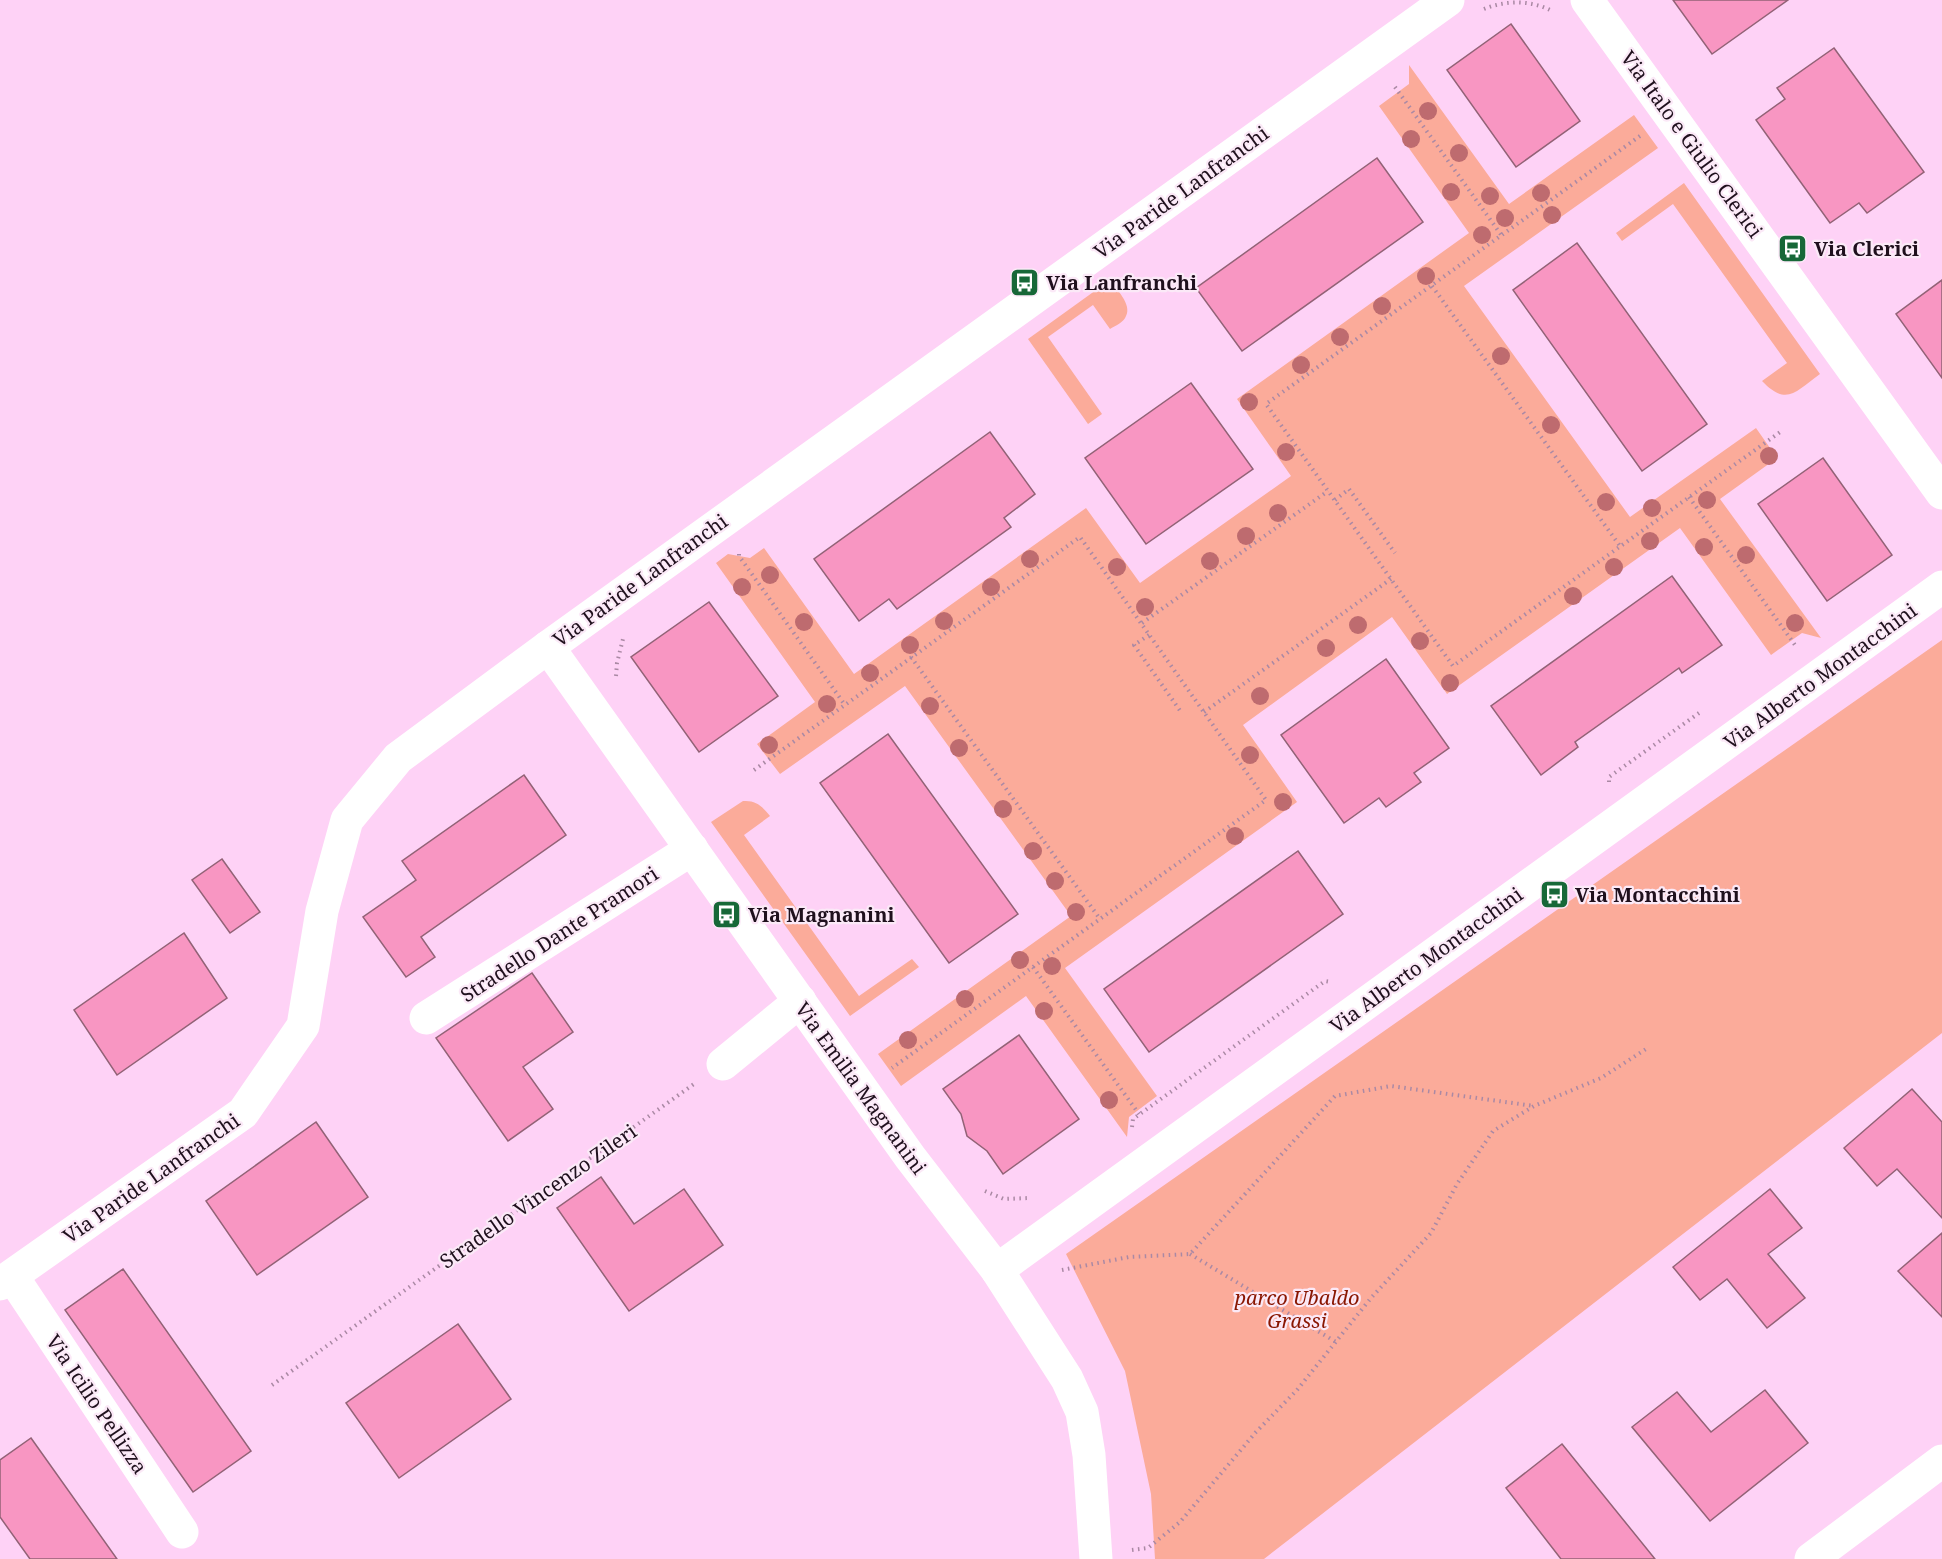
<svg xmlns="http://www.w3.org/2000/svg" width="1942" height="1559" viewBox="0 0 1942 1559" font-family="'Noto Serif',serif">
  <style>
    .green { fill: #fbab9a }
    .building { fill: #f896c2; stroke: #926276; stroke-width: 1.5 }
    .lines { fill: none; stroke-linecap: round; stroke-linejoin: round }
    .path { stroke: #aa89a4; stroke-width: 4; stroke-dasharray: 1.5 4.5; stroke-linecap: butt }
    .minor { stroke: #fff; stroke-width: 33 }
    .tree { fill: #be6b6f }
    .labels { text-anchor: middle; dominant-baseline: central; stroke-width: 4.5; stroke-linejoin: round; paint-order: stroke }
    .street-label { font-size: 20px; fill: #1f101d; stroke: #fbe9f7 }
    .poi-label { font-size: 20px; font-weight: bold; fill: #1f101d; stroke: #fbe9f7; text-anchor: start }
    .park-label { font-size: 20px; font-style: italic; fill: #891601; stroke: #fbe9f7 }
  </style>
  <rect width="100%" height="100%" fill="#fed2f6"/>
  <!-- green -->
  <g class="green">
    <polygon points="1409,65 1509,204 1634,115 1658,148 1464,286 1630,517 1756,428 1777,458 1720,499 1821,638 1802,633 1771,655 1680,528 1447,694 1392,617 1243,725 1297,802 1065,968 1157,1096 1129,1117 1127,1137 1026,996 901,1086 878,1054 1071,916 905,686 780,774 757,744 815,702 716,563 728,554 750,558 764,548 854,674 1086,508 1140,583 1291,476 1237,399 1469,233 1379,106 1409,84"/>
    <path d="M1684,183L1820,374C1796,391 1787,407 1762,381L1787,363L1673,204L1622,241L1616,233Z"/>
    <path d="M1110,280C1116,289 1132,304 1126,316C1124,322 1115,326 1110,329L1093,305L1048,337L1102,414L1088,424L1028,339Z"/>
    <polygon points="1942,640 1942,1033 1264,1559 1155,1559 1151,1494 1125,1371 1066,1254"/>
    <path d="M743,801C756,800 762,806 770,816L744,835L859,996L912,959L919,967L850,1016L711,822Z"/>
  </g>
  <!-- building -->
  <g class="building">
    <polygon points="1673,0 1788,0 1712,54"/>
    <polygon points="1511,24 1580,121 1516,167 1447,70"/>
    <polygon points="1834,48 1924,172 1867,213 1859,203 1830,223 1756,120 1785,99 1777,88"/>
    <polygon points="1377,158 1423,222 1242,351 1196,288"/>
    <polygon points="1577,243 1707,424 1642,471 1513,290"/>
    <polygon points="1942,280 1942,378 1896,314"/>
    <polygon points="1191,383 1253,469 1146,544 1085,458"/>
    <polygon points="990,432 1035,494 1004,518 1011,527 897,609 889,599 859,621 814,559"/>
    <polygon points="1823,458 1892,555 1827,601 1758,504"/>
    <polygon points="1672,576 1722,645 1682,673 1679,668 1575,742 1578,747 1541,775 1491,706"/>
    <polygon points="709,602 778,696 699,752 631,657"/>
    <polygon points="1386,659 1449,748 1414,773 1421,782 1386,807 1379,798 1344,823 1281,735"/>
    <polygon points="888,734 1018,914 949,963 820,783"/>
    <polygon points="524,775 566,835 421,937 435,957 406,977 363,917 416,880 402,861"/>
    <polygon points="1298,851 1343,914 1149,1052 1104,989"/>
    <polygon points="222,859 260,912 230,933 192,880"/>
    <polygon points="184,933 227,998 117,1075 74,1010"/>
    <polygon points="532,973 573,1032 523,1067 553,1109 508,1141 436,1038"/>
    <polygon points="1019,1035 1079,1119 1003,1174 987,1151 967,1136 961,1114 943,1089"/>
    <polygon points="1912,1089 1942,1122 1942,1218 1897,1169 1877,1186 1844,1148"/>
    <polygon points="316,1122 368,1197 257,1275 206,1201"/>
    <polygon points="601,1177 634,1224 684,1189 723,1245 629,1311 557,1208"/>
    <polygon points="1770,1189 1802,1228 1768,1254 1805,1298 1767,1328 1727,1279 1700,1300 1673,1267"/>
    <polygon points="1942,1233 1942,1317 1898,1271"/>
    <polygon points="123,1269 251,1451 193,1492 65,1310"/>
    <polygon points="458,1324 511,1399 399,1478 346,1403"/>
    <polygon points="1765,1390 1808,1443 1710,1521 1632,1427 1677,1392 1711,1432"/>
    <polygon points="31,1438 117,1559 30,1559 0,1517 0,1460"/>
    <polygon points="1562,1444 1655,1559 1561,1559 1506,1488"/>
  </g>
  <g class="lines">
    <!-- path -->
    <g class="path">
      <path d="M1484,9C1506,0 1531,0 1552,11"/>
      <polyline points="1395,87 1502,236"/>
      <polyline points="1640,136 1266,404 1453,666 1783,430"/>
      <polyline points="1432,286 1620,546"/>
      <polyline points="1689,497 1795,645"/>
      <polyline points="1335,500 1349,489 1395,553"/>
      <polyline points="739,554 739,556 845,705"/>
      <polyline points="1142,623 1328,491"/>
      <polyline points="1149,635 1134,645 1181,712"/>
      <polyline points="911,657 1100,919"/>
      <polyline points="616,676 617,663 623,639"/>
      <polyline points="1204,712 1391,579"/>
      <polyline points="754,770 1080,537 1266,800 892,1068"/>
      <polyline points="1609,782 1609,777 1699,713"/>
      <polyline points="1033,967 1139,1114"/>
      <polyline points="1132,1127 1133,1119 1325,981 1331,982"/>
      <polyline points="985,1191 1004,1199 1030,1198"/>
      <polyline points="1190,1254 1336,1342"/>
      <polyline points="1062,1270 1129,1257 1190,1254 1335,1096 1391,1086 1534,1106"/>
      <polyline points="272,1385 694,1084"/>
      <polyline points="1132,1550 1148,1548 1180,1522 1256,1432 1297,1390 1371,1298 1431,1233 1457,1184 1493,1131 1534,1106 1601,1078 1646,1049"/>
    </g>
    <!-- minor -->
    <g class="minor">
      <polyline points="1587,0 1942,493"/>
      <polyline points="548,647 910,1157 997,1270 1067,1379 1082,1412 1089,1455 1096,1559"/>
      <polyline points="426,1018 692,849"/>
      <polyline points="723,1064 800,1001"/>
      <polyline points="997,1270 1942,587"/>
      <polyline points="12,1276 182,1532"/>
      <polyline points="0,1284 243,1113 303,1026 322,911 347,820 398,758 548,647 1448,0"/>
      <polyline points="1811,1559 1942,1461"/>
    </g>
  </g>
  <!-- trees -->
  <g class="tree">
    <circle cx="1428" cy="111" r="9"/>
    <circle cx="1411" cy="139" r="9"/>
    <circle cx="1459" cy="153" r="9"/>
    <circle cx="1451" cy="192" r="9"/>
    <circle cx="1541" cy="193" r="9"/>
    <circle cx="1490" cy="196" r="9"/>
    <circle cx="1552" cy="215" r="9"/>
    <circle cx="1505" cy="218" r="9"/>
    <circle cx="1482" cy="235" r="9"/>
    <circle cx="1426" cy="276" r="9"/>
    <circle cx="1382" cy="306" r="9"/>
    <circle cx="1340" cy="337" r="9"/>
    <circle cx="1501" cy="356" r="9"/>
    <circle cx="1301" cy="365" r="9"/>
    <circle cx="1249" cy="402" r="9"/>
    <circle cx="1551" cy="425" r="9"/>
    <circle cx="1286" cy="452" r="9"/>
    <circle cx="1769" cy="456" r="9"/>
    <circle cx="1707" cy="500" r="9"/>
    <circle cx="1606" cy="502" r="9"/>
    <circle cx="1652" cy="508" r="9"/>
    <circle cx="1278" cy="513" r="9"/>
    <circle cx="1246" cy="536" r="9"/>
    <circle cx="1650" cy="541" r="9"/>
    <circle cx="1704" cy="547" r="9"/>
    <circle cx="1746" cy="555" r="9"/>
    <circle cx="1030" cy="559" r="9"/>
    <circle cx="1210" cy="561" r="9"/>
    <circle cx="1117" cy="567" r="9"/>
    <circle cx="1614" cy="567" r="9"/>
    <circle cx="770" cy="575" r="9"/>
    <circle cx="742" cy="587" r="9"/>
    <circle cx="991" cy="587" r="9"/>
    <circle cx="1573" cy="596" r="9"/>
    <circle cx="1145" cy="607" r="9"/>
    <circle cx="944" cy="621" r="9"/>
    <circle cx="804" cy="622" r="9"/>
    <circle cx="1795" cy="623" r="9"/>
    <circle cx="1358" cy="625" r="9"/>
    <circle cx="1420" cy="641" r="9"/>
    <circle cx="910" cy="645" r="9"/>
    <circle cx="1326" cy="648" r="9"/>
    <circle cx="870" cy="673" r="9"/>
    <circle cx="1450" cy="683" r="9"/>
    <circle cx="1260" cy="696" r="9"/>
    <circle cx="827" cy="704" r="9"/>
    <circle cx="930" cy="706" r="9"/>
    <circle cx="769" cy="745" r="9"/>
    <circle cx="959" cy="748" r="9"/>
    <circle cx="1250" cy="755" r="9"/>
    <circle cx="1283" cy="802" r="9"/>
    <circle cx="1003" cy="809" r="9"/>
    <circle cx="1235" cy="836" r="9"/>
    <circle cx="1033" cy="851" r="9"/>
    <circle cx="1055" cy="881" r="9"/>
    <circle cx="1076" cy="912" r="9"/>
    <circle cx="1020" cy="960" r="9"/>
    <circle cx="1052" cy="966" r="9"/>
    <circle cx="965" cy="999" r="9"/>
    <circle cx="1044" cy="1011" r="9"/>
    <circle cx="908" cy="1040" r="9"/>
    <circle cx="1109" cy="1100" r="9"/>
  </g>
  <!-- icons -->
  <defs>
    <symbol id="bus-square" viewBox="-11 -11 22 22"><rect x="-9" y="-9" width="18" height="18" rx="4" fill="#176838" stroke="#fbe9f7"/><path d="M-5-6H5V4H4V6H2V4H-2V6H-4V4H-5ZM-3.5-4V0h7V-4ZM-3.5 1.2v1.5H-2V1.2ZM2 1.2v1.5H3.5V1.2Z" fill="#fff"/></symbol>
  </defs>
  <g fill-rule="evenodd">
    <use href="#bus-square" x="1776" y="232" width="33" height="33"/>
    <use href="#bus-square" x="1008" y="266" width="33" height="33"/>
    <use href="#bus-square" x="1538" y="878" width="33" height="33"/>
    <use href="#bus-square" x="710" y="898" width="33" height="33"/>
  </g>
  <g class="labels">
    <!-- street labels -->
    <g class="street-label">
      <text transform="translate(1692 144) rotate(54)">Via Italo e Giulio Clerici</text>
      <text transform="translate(1181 192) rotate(-36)">Via Paride Lanfranchi</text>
      <text transform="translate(640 580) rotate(-36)">Via Paride Lanfranchi</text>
      <text transform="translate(1820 676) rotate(-36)">Via Alberto Montacchini</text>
      <text transform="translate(559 934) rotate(-33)">Stradello Dante Pramori</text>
      <text transform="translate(1426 960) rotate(-36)">Via Alberto Montacchini</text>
      <text transform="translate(861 1088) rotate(54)">Via Emilia Magnanini</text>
      <text transform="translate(151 1178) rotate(-35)">Via Paride Lanfranchi</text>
      <text transform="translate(538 1196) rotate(-35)">Stradello Vincenzo Zileri</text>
      <text transform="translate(97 1404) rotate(56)">Via Icilio Pellizza</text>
    </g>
    <!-- poi labels -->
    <g class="poi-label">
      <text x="1814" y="248">Via Clerici</text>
      <text x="1046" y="282">Via Lanfranchi</text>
      <text x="1575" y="894">Via Montacchini</text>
      <text x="748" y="914">Via Magnanini</text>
    </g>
    <!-- park labels -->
    <g class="park-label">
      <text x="1297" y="1297">parco Ubaldo<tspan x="1297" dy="23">Grassi</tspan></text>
    </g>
  </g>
</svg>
